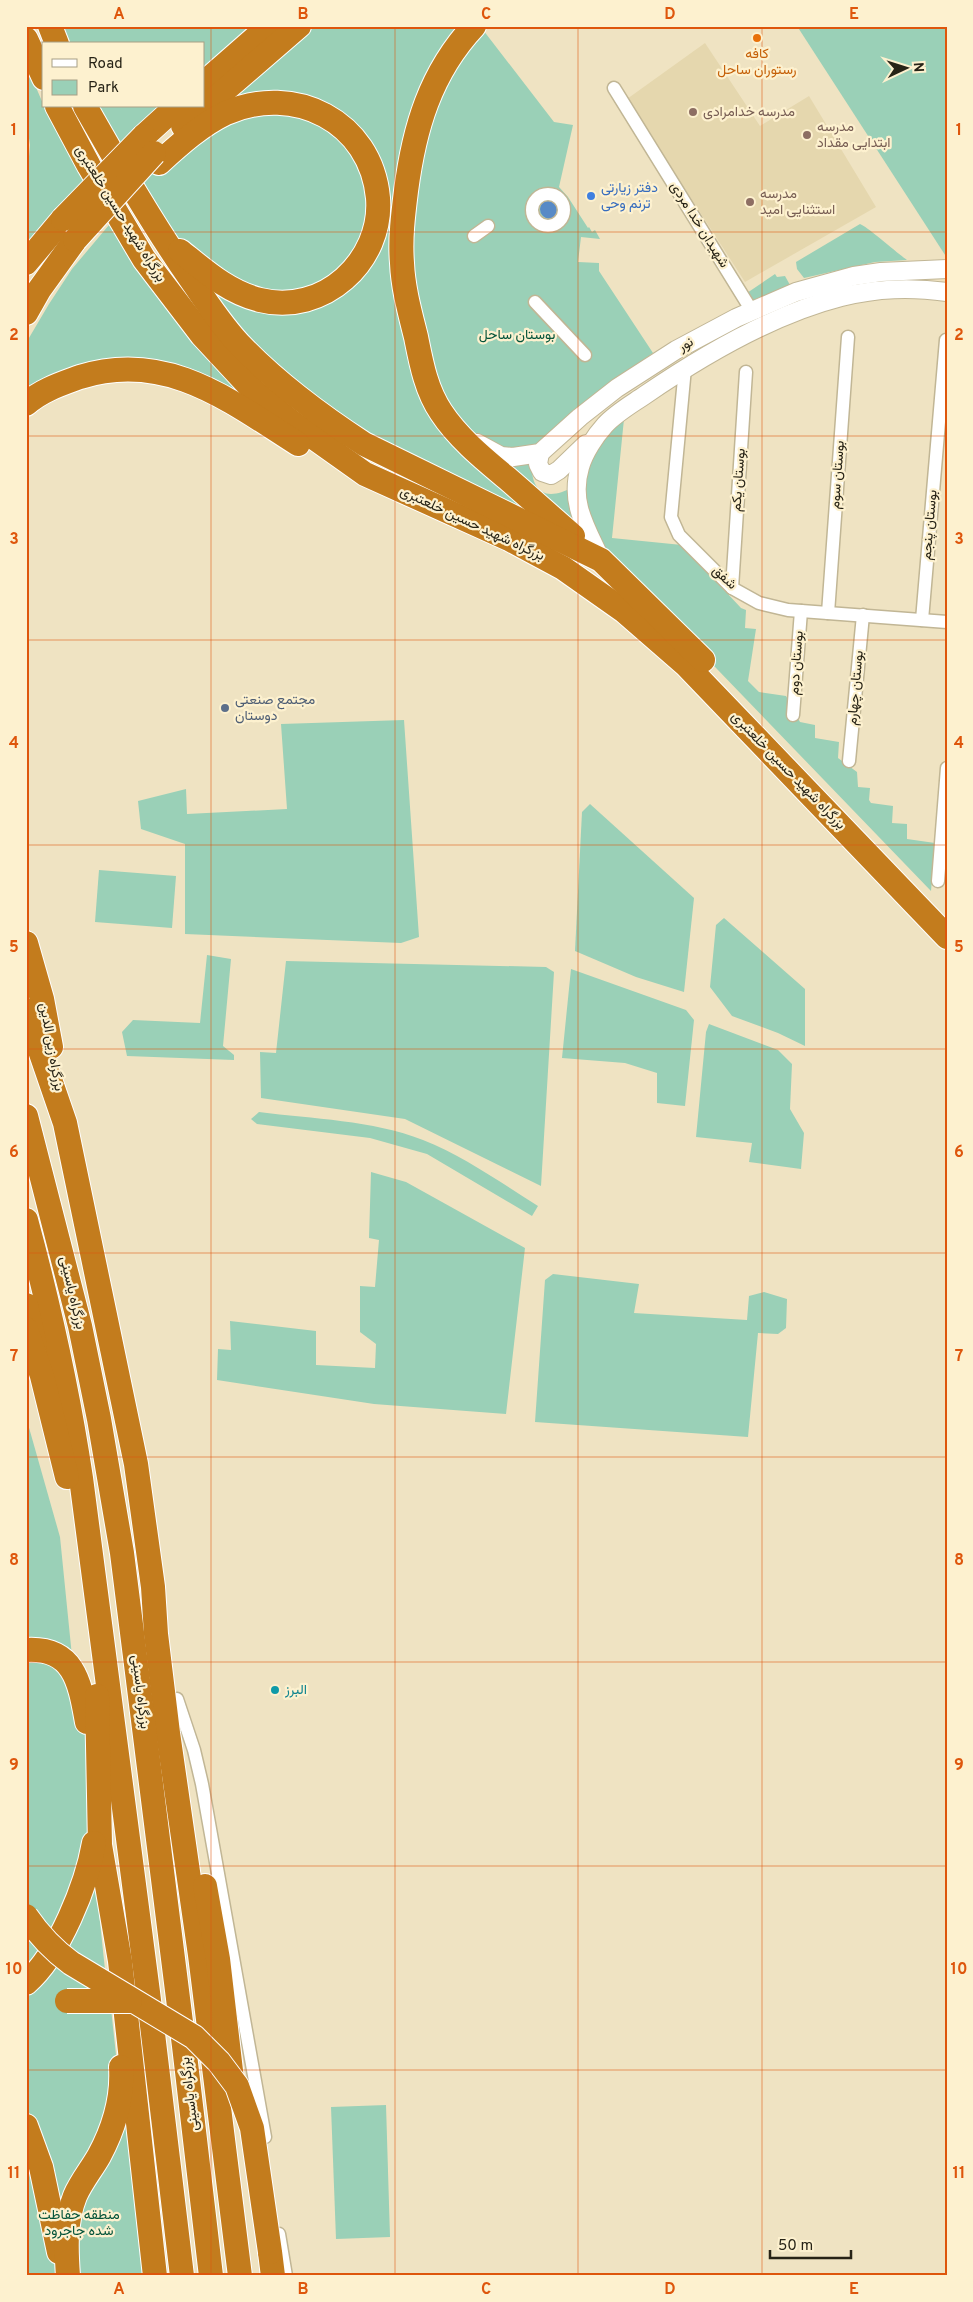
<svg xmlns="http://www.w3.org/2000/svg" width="973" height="2302" viewBox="0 0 973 2302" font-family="Overpass,Vazirmatn,sans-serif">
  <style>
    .built { fill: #e5d7ae }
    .green { fill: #9ad0b7 }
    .water { fill: #588ac6 }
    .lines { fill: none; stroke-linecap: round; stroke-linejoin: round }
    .street-casing { stroke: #c1b695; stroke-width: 15 }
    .secondary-casing { stroke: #c1b695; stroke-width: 20 }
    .highway-casing { stroke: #fff; stroke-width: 26 }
    .street { stroke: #fff; stroke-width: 12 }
    .secondary { stroke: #fff; stroke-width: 18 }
    .highway { stroke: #c37c1d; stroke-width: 24 }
    .highway-bridge-casing { stroke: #fff; stroke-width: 26; stroke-linecap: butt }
    .highway-bridge { stroke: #c37c1d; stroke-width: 24 }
    .grid { fill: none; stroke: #de560c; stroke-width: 1; stroke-opacity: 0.55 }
    .food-dot { fill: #e8710a; stroke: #fdf1cf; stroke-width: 2 }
    .education-dot { fill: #8d6e63; stroke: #fdf1cf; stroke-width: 2 }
    .shop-dot { fill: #3f7fe0; stroke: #fdf1cf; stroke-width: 2 }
    .service-dot { fill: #5c6f8a; stroke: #fdf1cf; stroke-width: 2 }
    .culture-dot { fill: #0f9aa8; stroke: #fdf1cf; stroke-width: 2 }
    .labels { text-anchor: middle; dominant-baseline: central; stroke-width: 4.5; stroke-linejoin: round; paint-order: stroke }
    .food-label { font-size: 14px; fill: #c56008; stroke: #fdf1cf }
    .education-label { font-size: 14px; fill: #785e54; stroke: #fdf1cf; text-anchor: start }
    .shop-label { font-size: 14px; fill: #366cbe; stroke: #fdf1cf; text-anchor: start }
    .street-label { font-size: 14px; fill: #272316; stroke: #fdf1cf }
    .park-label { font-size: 14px; fill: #035339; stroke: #fdf1cf }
    .service-label { font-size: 14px; fill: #4e5e75; stroke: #fdf1cf; text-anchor: start }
    .culture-label { font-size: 14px; fill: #0d838f; stroke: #fdf1cf; text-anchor: start }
    .neatline { fill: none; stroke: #de560c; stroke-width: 2 }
    .grid-label { font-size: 16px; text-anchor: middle; font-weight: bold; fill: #de560c }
  </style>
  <rect width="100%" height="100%" fill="#efe3c2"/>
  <!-- built -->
  <polygon class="built" points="705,43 760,126 809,96 876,207 745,282 627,99"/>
  <!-- green -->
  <g class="green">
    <polygon points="63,26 260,26 204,76 204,44 71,44"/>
    <polygon points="308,26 467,26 401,191 423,383 555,525 347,424 254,347 176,250 288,306 374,246 361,141 264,98 151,163"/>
    <polygon points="480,26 554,122 573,125 559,187 568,197 588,228 589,227 592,232 595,230 600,239 581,237 578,262 599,263 599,271 653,353 588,399 534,447 506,452 474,436 432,384 406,231 440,79"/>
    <polygon points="797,26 947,26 947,258"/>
    <polygon points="26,64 44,106 87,186 26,252 26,191 30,145 26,118"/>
    <polygon points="99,106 169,106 122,148"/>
    <polygon points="290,107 357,148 374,217 337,280 268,298 181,243 142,182 208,126"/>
    <path d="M860,224C868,227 897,253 907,260L875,262L804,278L797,269L796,262Z"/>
    <polygon points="109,225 160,297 249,398 172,367 26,395 26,343 49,304 72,269"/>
    <polygon points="775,274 777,277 785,276 790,285 751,301 747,293"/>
    <polygon points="624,419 612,538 682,545 741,608 746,610 745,628 756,629 748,681 759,692 786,696 800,722 815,725 815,738 839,742 838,758 857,772 858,787 870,788 869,800 871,803 893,806 892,823 907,824 907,839 935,843 931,891 609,557 580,494 593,446"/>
    <path d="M484,453L534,460C529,473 534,494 551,494C558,494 565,491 571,488L577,525Z"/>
    <polygon points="404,720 419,937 401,943 185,934 185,844 141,829 138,801 186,789 187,814 287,809 281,724"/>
    <polygon points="590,804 694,898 684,992 636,977 575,951 582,812"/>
    <polygon points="99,870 176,876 172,928 95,922"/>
    <polygon points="724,918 805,989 805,1046 778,1033 732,1016 710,987 716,925"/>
    <polygon points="207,955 231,959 223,1046 234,1055 234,1060 127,1056 122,1032 133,1020 200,1023"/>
    <polygon points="286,961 546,967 554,972 541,1186 405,1119 261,1098 260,1052 276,1053"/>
    <polygon points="571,969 686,1010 694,1020 685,1106 657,1103 657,1073 625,1063 562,1058"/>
    <polygon points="709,1024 778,1050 792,1064 790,1109 804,1133 801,1169 749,1162 752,1143 696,1137 706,1032"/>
    <path d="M259,1112C313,1119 372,1120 423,1140C464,1156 501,1183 538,1206L532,1216L427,1154L370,1138L257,1124L251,1119Z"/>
    <polygon points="371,1172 406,1182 525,1248 506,1414 374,1404 217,1380 218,1349 231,1350 230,1321 316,1331 316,1365 375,1368 376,1344 360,1332 360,1286 375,1287 379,1240 369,1238"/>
    <polygon points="553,1274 639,1284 634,1313 747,1320 749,1296 764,1292 787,1299 786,1328 778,1334 758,1333 748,1437 535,1422 545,1280"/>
    <polygon points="26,1417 60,1537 78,1716 89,1743 91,1836 107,1989 109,1990 117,2064 125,2085 151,2276 26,2276"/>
    <polygon points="386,2105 390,2237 336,2239 331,2107"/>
  </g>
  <!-- water -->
  <circle class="water" cx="550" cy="209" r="10"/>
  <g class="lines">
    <defs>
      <g id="street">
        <polyline points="614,88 752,311"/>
        <circle cx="548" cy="210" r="16"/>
        <polyline points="474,236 488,226"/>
        <polyline points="535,302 585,355"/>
        <polyline points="685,368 671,517 679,535 732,588 759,603 788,610 947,622"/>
        <polyline points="732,588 746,372"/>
        <polyline points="828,613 848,337"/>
        <polyline points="922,620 946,340"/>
        <polyline points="793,715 801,611"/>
        <polyline points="849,761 863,615"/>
        <polyline points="938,881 947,768"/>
        <polyline points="177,1699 194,1750 202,1784 265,2137"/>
        <polyline points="279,2234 286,2276"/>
      </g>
      <g id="secondary">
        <polyline points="477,443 501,456 513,457 540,453 580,417 617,388 676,350 736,318 796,292 854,276 881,272 947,269"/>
        <polyline points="540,453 538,464 542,472 551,475 559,470 586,444"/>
        <path d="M601,560C587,529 569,503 580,467C584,453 595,436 605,425C616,413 632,404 645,395C702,356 774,314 841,297C878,288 910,287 947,292"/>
      </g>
      <g id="highway">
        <polyline points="50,26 57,44"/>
        <path d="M474,26C430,73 414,129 406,191C403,215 400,239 402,263C403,288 410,313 416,337C421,362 426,390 441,412C458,438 484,459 508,479C530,498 551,517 573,536"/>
        <polyline points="26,39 44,78"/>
        <polyline points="204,83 269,26"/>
        <polyline points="57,106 89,166 144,259 202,335 253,390 289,420 365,474 509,539 563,568 624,611 686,665 947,937"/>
        <path d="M85,106C119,166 153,225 192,281C208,304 223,328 243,348C279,385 321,416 364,444L601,560L703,660"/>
        <polyline points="183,126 299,26"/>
        <polyline points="144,136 177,106"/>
        <path d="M159,163C180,144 201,125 226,113C294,83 371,121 378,198C383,261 323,316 260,300C228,292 205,271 180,251"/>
        <polyline points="26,263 63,219"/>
        <polyline points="26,313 39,290 75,240"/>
        <path d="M26,404C42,390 61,384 80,377C166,350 229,400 298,444"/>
        <polyline points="26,943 42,999 51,1047"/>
        <polyline points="26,1010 65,1123 136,1464 153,1587 156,1634 168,1733 200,1955 240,2276"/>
        <polyline points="26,1116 80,1326 99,1419 122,1553 184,2046 211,2276"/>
        <path d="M26,1220C49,1305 68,1391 81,1478L148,1992L182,2276"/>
        <polyline points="26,1305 35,1345"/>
        <polyline points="26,1329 42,1376 67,1477"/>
        <path d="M26,1650C75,1647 80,1684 87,1722"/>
        <polyline points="97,1696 100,1845 120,1961 155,2276"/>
        <polyline points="205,1886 218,1959 233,2088"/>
        <path d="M26,1983C59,1955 87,1884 94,1843"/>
        <polyline points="26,2126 41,2167 59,2252"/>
        <polyline points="270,2252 273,2276"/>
        <path d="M68,2276C66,2249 65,2221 75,2196C81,2182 91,2170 99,2156C113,2130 123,2098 121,2067"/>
      </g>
    </defs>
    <!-- street casing -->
    <use href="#street" class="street-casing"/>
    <!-- secondary casing -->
    <use href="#secondary" class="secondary-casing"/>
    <!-- highway casing -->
    <use href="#highway" class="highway-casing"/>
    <!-- street -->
    <use href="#street" class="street"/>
    <!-- secondary -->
    <use href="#secondary" class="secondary"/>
    <!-- highway -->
    <use href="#highway" class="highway"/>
    <defs>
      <g id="highway-bridge">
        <polyline points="63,219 144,136"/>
        <polyline points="75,240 154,153"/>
        <path d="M26,1916C39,1935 53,1950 71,1963L194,2037L219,2062L237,2086L252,2128L270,2252"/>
        <polyline points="67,2001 130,2001"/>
      </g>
    </defs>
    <!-- highway-bridge casing -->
    <use href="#highway-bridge" class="highway-bridge-casing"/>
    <!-- highway-bridge -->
    <use href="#highway-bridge" class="highway-bridge"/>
  </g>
  <!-- grid -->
  <path class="grid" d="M211,26V2276M395,26V2276M578,26V2276M762,26V2276M26,232H947M26,436H947M26,640H947M26,845H947M26,1049H947M26,1253H947M26,1457H947M26,1662H947M26,1866H947M26,2070H947"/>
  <!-- markers -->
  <circle class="food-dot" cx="757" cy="38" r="5"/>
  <g class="education-dot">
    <circle cx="693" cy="112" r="5"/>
    <circle cx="807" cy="135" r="5"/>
    <circle cx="750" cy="202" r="5"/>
  </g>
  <circle class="shop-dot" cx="591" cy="196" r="5"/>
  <circle class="service-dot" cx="225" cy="708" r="5"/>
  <circle class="culture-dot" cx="275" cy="1690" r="5"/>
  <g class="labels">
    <!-- food labels -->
    <g class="food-label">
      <text x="757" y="54">کافه<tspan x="757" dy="16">رستوران ساحل</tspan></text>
    </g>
    <!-- education labels -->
    <g class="education-label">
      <text x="703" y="112">مدرسه خدامرادی</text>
      <text x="817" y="127">مدرسه<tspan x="817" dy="16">ابتدایی مقداد</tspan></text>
      <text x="760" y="194">مدرسه<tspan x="760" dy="16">استثنایی امید</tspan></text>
    </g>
    <!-- shop labels -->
    <g class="shop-label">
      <text x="601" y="188">دفتر زیارتی<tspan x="601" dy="16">ترنم وحی</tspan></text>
    </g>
    <!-- street labels -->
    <g class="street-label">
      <text transform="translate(120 214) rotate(58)">بزرگراه شهید حسین خلعتبری</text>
      <text transform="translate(699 225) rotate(58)">شهیدان خدا مردی</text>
      <text transform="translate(686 345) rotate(-29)">نور</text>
      <text transform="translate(838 475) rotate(-86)">بوستان سوم</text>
      <text transform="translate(739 480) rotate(-86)">بوستان یکم</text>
      <text transform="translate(472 524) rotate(25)">بزرگراه شهید حسین خلعتبری</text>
      <text transform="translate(930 525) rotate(-85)">بوستان پنجم</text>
      <text transform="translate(724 578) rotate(42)">شفق</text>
      <text transform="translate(797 663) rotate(-86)">بوستان دوم</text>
      <text transform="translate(856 688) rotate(-85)">بوستان چهارم</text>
      <text transform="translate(788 771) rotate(46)">بزرگراه شهید حسین خلعتبری</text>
      <text transform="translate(51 1047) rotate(80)">بزرگراه زین الدین</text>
      <text transform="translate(72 1293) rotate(77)">بزرگراه یاسینی</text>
      <text transform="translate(140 1692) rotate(83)">بزرگراه یاسینی</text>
      <text transform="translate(190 2094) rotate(-97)">بزرگراه یاسینی</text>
    </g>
    <!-- park labels -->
    <g class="park-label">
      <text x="517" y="335">بوستان ساحل</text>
      <text x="79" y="2215">منطقه حفاظت<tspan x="79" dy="16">شده جاجرود</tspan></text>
    </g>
    <!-- service labels -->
    <g class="service-label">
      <text x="235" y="700">مجتمع صنعتی<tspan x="235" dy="16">دوستان</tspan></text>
    </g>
    <!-- culture labels -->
    <g class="culture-label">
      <text x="285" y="1690">البرز</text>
    </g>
  </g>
  <!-- border -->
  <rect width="973" height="2302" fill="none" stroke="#fdf1cf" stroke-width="55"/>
  <!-- legend -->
  <rect x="42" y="42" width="162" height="65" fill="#fdf1cf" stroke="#a79f85"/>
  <rect x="52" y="59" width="25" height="8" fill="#ffffff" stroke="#a79f85"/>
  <text x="88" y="68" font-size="15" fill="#272316">Road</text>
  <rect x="52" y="80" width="25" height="15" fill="#9ad0b7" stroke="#a79f85"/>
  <text x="88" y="92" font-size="15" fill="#272316">Park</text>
  <!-- north arrow -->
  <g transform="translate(906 68) rotate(86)" stroke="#fdf1cf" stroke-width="4" paint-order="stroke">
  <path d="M0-4L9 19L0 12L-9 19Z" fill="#272316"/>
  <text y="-8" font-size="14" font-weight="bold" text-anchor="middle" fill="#272316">N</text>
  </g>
  <!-- scale -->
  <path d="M770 2250v8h81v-8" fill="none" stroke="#272316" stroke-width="2.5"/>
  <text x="778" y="2250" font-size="15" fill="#272316" stroke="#fdf1cf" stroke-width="4" paint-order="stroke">50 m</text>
  <rect x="28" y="28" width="918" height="2246" class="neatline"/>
  <g class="grid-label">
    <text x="119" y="19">A</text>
    <text x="303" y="19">B</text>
    <text x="486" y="19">C</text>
    <text x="670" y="19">D</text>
    <text x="854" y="19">E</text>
    <text x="14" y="135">1</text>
    <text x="959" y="135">1</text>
    <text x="14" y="340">2</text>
    <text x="959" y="340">2</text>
    <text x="14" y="544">3</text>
    <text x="959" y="544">3</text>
    <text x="14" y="748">4</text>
    <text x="959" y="748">4</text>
    <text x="14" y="952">5</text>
    <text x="959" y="952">5</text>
    <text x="14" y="1157">6</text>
    <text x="959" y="1157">6</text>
    <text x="14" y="1361">7</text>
    <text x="959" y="1361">7</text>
    <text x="14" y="1565">8</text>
    <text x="959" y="1565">8</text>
    <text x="14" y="1770">9</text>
    <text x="959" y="1770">9</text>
    <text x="14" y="1974">10</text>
    <text x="959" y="1974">10</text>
    <text x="14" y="2178">11</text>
    <text x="959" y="2178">11</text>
    <text x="119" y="2294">A</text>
    <text x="303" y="2294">B</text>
    <text x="486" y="2294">C</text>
    <text x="670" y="2294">D</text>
    <text x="854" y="2294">E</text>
  </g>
</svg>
